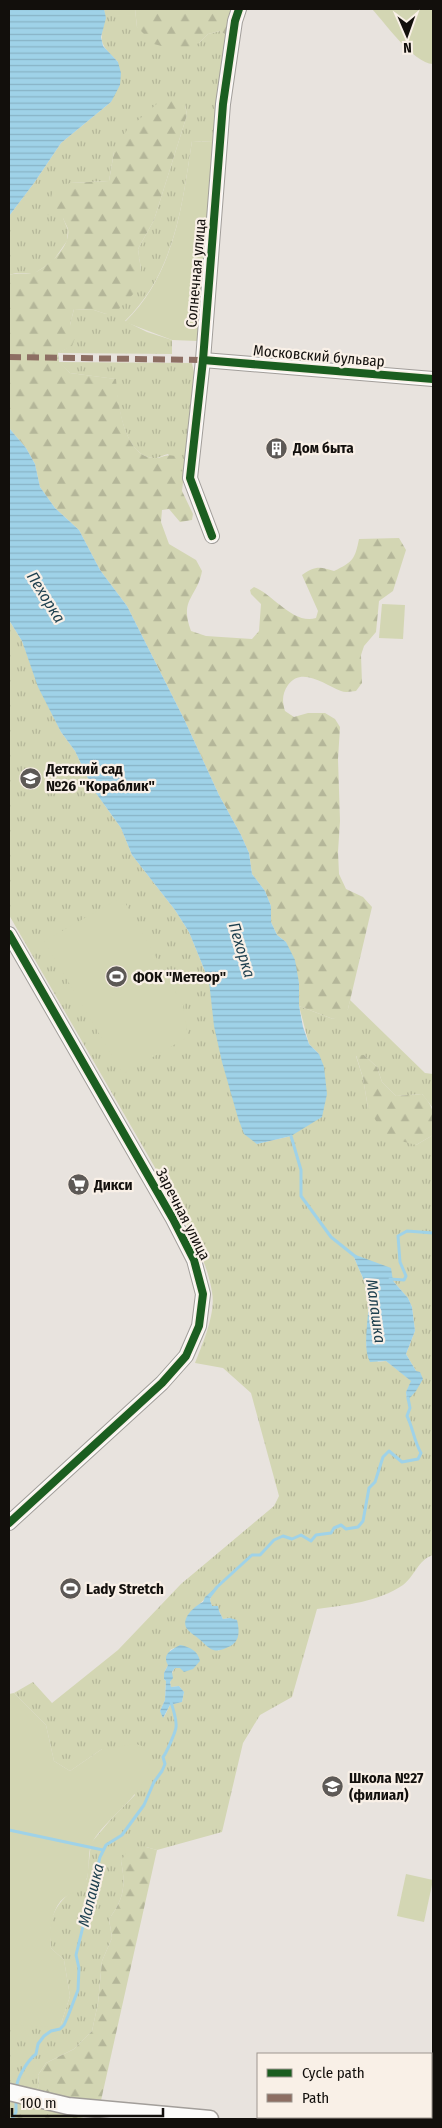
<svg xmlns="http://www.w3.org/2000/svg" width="442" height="2128" viewBox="0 0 442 2128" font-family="'Fira Sans Condensed',sans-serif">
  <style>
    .grass { fill: url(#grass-tufts); fill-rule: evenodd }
    .forest { fill: url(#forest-firs) }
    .green { fill: #d3d6b3 }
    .water { fill: url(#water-rules) }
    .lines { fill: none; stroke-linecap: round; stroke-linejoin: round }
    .stream { stroke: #9fd2e8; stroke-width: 3 }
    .minor-casing { stroke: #a29e9a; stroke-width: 16 }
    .major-casing { stroke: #a29e9a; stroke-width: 19 }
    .minor { stroke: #fcfbfa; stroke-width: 14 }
    .major { stroke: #fcfbfa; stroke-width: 16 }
    .quiet { stroke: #8d6e63; stroke-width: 6; stroke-dasharray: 12 6; stroke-linecap: butt }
    .cycleway-casing { stroke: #f9f0e7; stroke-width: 11 }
    .cycleway { stroke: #1b5e20; stroke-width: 8 }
    .labels { text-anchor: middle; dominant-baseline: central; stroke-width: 4.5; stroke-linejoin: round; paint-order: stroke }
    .street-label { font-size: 15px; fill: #120f0c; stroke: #f9f0e7 }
    .poi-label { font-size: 15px; font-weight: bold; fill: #120f0c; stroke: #f9f0e7; text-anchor: start }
    .water-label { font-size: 16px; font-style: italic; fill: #1d3f4e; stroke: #f9f0e7 }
  </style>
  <defs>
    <pattern id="grass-tufts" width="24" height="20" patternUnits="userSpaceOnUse" patternTransform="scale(1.25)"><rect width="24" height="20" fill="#d3d6b3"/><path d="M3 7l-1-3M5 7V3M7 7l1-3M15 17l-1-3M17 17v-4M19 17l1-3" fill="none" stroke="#b4b699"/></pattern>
    <pattern id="forest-firs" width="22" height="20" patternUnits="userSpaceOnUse" patternTransform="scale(1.25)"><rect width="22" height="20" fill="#d3d6b3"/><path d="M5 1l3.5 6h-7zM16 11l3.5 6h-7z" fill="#b4b699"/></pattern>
    <pattern id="water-rules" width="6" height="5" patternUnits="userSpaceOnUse" patternTransform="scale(1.25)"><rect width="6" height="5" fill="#9fd2e8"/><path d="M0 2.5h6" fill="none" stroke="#88b3c6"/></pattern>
  </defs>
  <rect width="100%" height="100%" fill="#e8e3de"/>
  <!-- grass -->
  <g class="grass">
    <path d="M104,9H135L137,27L199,43L208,34L220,31L226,35L218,89L214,142L192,141C182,206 175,272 125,321L147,332L172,340V354L58,353L72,345L70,325L74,309L94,310L106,314L141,270L138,249L154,220L187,115L185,105L114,152L109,181L70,183L63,218L68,230L67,241L53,261L35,273H16L9,275V216L34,183L61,143L111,102L118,62C114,57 105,50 103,44C99,35 106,22 104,9Z"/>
    <path d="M58,362L192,363L194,372L184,474L168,454C163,455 157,459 153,458C123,455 118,402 115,379L70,373Z"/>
    <path d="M9,620L22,641L39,687L61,732L75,751L93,789L121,828L132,855L175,910L189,932L209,981L212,1000L257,1144L291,1136L319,1054L309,1044L299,1006L333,1019L348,1009L350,1000L425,1073L433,1074V1108L422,1094L396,1096L382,1082L377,1067L364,1055L356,1056L363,1078L368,1108L416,1145L433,1135V1555C418,1560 415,1576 403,1585C378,1602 346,1605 317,1609L292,1697L260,1715L243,1743L222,1832L157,1850L146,1847L121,1861C126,1885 124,1899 109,1919L112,1938L102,1961L98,2003L92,2031L74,2049L46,2063L38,2075L39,2085L36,2094L9,2087V2024H61L70,1996L64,1960L51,1948C46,1911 60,1900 87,1879L91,1843L113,1817L135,1795L102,1749L70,1771L54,1761L46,1725L14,1693L33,1682L52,1703L118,1650L181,1584L274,1506L279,1496L251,1393L223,1368L195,1363C203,1343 216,1313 212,1292C208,1265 194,1240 183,1216L9,915ZM353,1255L393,1281L408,1298L412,1307L415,1331L406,1354L416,1371L407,1400L406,1392L412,1381L386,1361L378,1362L366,1346L369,1323L368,1290ZM213,1591L210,1600L212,1607L219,1611L223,1619L230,1618L219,1651L188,1615ZM174,1648L180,1668H175C171,1674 169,1680 171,1687L179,1686L184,1692L182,1702L170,1705L164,1717L160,1711L165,1700L166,1681L164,1679V1673L168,1665L170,1650Z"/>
  </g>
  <!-- forest -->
  <g class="forest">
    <polygon points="135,9 233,9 226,35 220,31 208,34 199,43 186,49 165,47 154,44 137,27"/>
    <path d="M177,100L185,105L187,115L154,220L138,249L141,270L137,290L119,309L106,314L94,310L74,309L70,325L77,333L72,346L58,353L59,362L70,373L116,379C118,401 123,455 153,458C162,459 164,453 175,456L184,474L182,491L193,514L192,520L180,522L169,509L162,510L161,522L169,544L196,560L202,571C197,598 179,599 191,631L206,636L252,639L259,631L261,604L251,594L250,590L254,587C273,594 293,625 316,618L318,611L302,575C314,566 320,566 334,571C353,562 355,559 359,539L399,538L406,550L393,591L379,601L376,632L364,646L361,655L362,683L356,691C352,691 346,693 341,691C325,685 302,666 288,685C282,694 282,701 285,711L294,717L308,713H325L335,719L340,727L338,759L340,821L338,852L339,874L346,889L363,897L372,907L348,1009L345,1014L333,1019L299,1006V983L286,942L277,935L271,922V906L265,891L252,874L249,853L241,835L219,795L184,719L127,606L100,570L79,530L55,508L40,487L35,464L26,448L9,428V275C17,272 28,275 36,272C50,265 71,246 68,229C67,226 64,221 63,218L48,215L46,203L55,190L70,183L109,181L114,152L127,130L159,102Z"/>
    <path d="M356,1055H364L377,1067L382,1082L396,1096L422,1094C436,1109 433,1116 433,1135L416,1145L386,1137L368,1108L363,1078Z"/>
    <path d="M130,1847H146L157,1850L100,2105L36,2094L39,2085L38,2075L46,2063L74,2049L92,2031L98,2003L102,1961L112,1938L109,1919C124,1899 126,1885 121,1861Z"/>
    <polygon points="9,2100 88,2119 9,2119"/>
  </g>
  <!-- green -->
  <g class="green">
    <path d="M372,9H433V64C413,63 386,24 372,9Z"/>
    <path d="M192,141L214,142L198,341L172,340L125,322C175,273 182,206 192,141Z"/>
    <polygon points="382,604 405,605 403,639 379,638"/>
    <polygon points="122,897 183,1005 188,1037 123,1074 44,941"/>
    <path d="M14,1693L46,1725L54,1761L70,1771L102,1749L136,1744L151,1749C150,1755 151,1763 149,1768C140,1799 109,1815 93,1841C85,1854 93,1873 83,1886C79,1892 70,1893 64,1898C51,1908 49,1933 51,1948L64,1960L70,1996L61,2024L44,2027L9,2024V1694Z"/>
    <polygon points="406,1874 433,1880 424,1922 397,1916"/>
  </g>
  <!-- water -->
  <g class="water">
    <polygon points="9,9 104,9 106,18 101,37 103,46 118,62 121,73 120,85 111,102 61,143 34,183 9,216"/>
    <polygon points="9,428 26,448 35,464 40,487 55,508 79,530 100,570 127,606 184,719 219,795 241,835 249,853 252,874 265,891 271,906 271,922 277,935 286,942 295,960 299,983 299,1006 303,1027 309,1044 319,1054 324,1067 327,1094 322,1117 291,1136 257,1144 244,1134 238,1118 222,1062 214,1026 209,981 189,932 175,910 132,855 121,828 93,789 75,751 61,732 38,687 22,641 9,620"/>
    <path d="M353,1254L391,1268L393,1281L408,1298L412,1307L415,1331L406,1354L416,1371L420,1372L423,1379L416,1391L407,1401L406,1392L411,1381L386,1361L370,1362C361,1346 371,1312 368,1291C366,1283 356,1264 353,1254Z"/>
    <path d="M213,1590L210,1600L212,1606H218L219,1611L223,1619L230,1618L237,1620C240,1633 240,1643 226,1648C221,1650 217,1652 211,1649C207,1647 203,1642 199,1639C196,1636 190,1633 187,1629C180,1618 195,1606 203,1602L205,1597Z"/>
    <path d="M180,1645C190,1647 198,1651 200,1661L193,1669L184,1672L180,1668H175L172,1672L173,1678L170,1682L171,1687L179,1686L184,1692L182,1702L170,1705L163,1718L160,1711L165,1700L166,1681L164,1679V1673L168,1665C162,1654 171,1650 180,1645Z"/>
  </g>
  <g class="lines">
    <!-- stream -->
    <g class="stream">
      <polyline points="291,1136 301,1170 301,1196 331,1237 356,1257"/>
      <polyline points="390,1279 404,1280 406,1276 400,1262 398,1236 407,1231 433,1233"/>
      <path d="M210,1596L217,1587L252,1555H260L274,1540L283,1536L292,1539L301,1535L311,1541L316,1535L331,1533L334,1528L341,1525L346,1529L358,1527L363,1521L369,1488L375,1482L383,1457L389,1451L402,1462L418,1459L421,1453C414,1441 413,1428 407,1416L410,1408L408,1398"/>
      <polyline points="9,1830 103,1850"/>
      <path d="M16,2089C17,2078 27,2061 36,2054L38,2044L44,2036L51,2031L60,2029L64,2025L68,2016L78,1990L79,1968L76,1955L100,1857L106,1845L122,1835L144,1805L154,1782L162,1771L165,1764L163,1757C166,1754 176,1731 176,1727C177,1720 173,1709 171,1702"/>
      <polyline points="12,2119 16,2112 16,2098"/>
    </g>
    <defs>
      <g id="minor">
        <polyline points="203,360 433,379"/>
        <polyline points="212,536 190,478 203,360 223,104 235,21 239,9"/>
        <polyline points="9,934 173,1219 194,1260 203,1294 199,1326 186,1356 162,1383 9,1523"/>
      </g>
      <polyline id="major" points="9,2092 68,2106 210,2119"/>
    </defs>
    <!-- minor casing -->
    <use href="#minor" class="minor-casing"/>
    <!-- major casing -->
    <use href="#major" class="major-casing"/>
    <!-- minor -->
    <use href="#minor" class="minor"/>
    <!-- major -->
    <use href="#major" class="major"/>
    <!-- quiet -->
    <polyline class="quiet" points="9,357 203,360"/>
    <defs>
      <g id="cycleway">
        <polyline points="203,360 433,379"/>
        <polyline points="212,536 190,478 203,360 223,104 235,21 239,9"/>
        <polyline points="9,934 173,1219 194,1260 203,1294 199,1326 186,1356 162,1383 9,1523"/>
      </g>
    </defs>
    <!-- cycleway casing -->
    <use href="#cycleway" class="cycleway-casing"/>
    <!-- cycleway -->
    <use href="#cycleway" class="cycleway"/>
  </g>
  <!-- icons -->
  <defs>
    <symbol id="building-disc" viewBox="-11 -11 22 22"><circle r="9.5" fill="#5d5956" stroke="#f9f0e7"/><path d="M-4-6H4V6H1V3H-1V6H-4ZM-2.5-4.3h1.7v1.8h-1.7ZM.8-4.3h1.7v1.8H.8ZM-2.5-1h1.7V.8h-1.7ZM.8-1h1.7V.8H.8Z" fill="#fff"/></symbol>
    <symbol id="school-disc" viewBox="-11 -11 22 22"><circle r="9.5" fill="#5d5956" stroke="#f9f0e7"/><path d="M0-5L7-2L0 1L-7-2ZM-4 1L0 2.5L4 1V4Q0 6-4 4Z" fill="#fff"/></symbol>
    <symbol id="stadium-disc" viewBox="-11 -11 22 22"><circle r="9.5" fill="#5d5956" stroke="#f9f0e7"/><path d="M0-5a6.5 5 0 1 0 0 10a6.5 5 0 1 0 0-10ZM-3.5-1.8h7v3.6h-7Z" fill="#fff"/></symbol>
    <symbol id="supermarket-disc" viewBox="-11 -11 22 22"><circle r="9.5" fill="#5d5956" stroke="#f9f0e7"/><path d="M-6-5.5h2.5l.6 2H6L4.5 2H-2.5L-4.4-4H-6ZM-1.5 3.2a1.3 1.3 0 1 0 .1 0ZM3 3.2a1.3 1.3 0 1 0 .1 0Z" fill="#fff"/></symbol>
  </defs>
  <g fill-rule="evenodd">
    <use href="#building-disc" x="264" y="436" width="25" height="25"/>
    <use href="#school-disc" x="18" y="766" width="25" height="25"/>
    <use href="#stadium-disc" x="104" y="964" width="25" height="25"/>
    <use href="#supermarket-disc" x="66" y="1172" width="25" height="25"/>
    <use href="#stadium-disc" x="58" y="1576" width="25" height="25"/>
    <use href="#school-disc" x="320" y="1774" width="25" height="25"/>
  </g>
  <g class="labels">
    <!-- street labels -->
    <g class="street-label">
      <text transform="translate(196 273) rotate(-85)">Солнечная улица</text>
      <text transform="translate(319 356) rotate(5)">Московский бульвар</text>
      <text transform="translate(183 1214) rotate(63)">Заречная улица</text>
    </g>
    <!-- poi labels -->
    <g class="poi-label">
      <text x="293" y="448">Дом быта</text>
      <text x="46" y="769">Детский сад<tspan x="46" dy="17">№26 "Кораблик"</tspan></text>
      <text x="133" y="977">ФОК "Метеор"</text>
      <text x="94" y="1185">Дикси</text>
      <text x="86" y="1589">Lady Stretch</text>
      <text x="349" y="1778">Школа №27<tspan x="349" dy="17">(филиал)</tspan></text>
    </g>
    <!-- water labels -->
    <g class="water-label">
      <text transform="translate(46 597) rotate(58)">Пехорка</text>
      <text transform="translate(242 950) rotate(73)">Пехорка</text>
      <text transform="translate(376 1311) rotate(82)">Малашка</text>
      <text transform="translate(91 1895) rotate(-76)">Малашка</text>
    </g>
  </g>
  <!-- border -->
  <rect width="442" height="2128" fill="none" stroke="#120f0c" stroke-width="20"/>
  <!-- legend -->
  <rect x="257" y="2053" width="175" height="65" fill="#f9f0e7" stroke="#9d968f"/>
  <rect x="267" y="2069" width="25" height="8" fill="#1b5e20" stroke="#9d968f"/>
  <text x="302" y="2078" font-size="15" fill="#120f0c">Cycle path</text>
  <rect x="267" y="2094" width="25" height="8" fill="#8d6e63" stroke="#9d968f"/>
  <text x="302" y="2103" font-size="15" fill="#120f0c">Path</text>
  <!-- north arrow -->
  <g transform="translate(407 35) rotate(178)" stroke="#f9f0e7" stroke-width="4" paint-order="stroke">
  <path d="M0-4L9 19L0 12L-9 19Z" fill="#120f0c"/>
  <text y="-8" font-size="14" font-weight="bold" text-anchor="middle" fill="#120f0c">N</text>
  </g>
  <!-- scale -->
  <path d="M12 2108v8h151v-8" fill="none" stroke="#120f0c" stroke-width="2.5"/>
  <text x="20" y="2108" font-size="15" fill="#120f0c" stroke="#f9f0e7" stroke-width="4" paint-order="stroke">100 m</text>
</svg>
